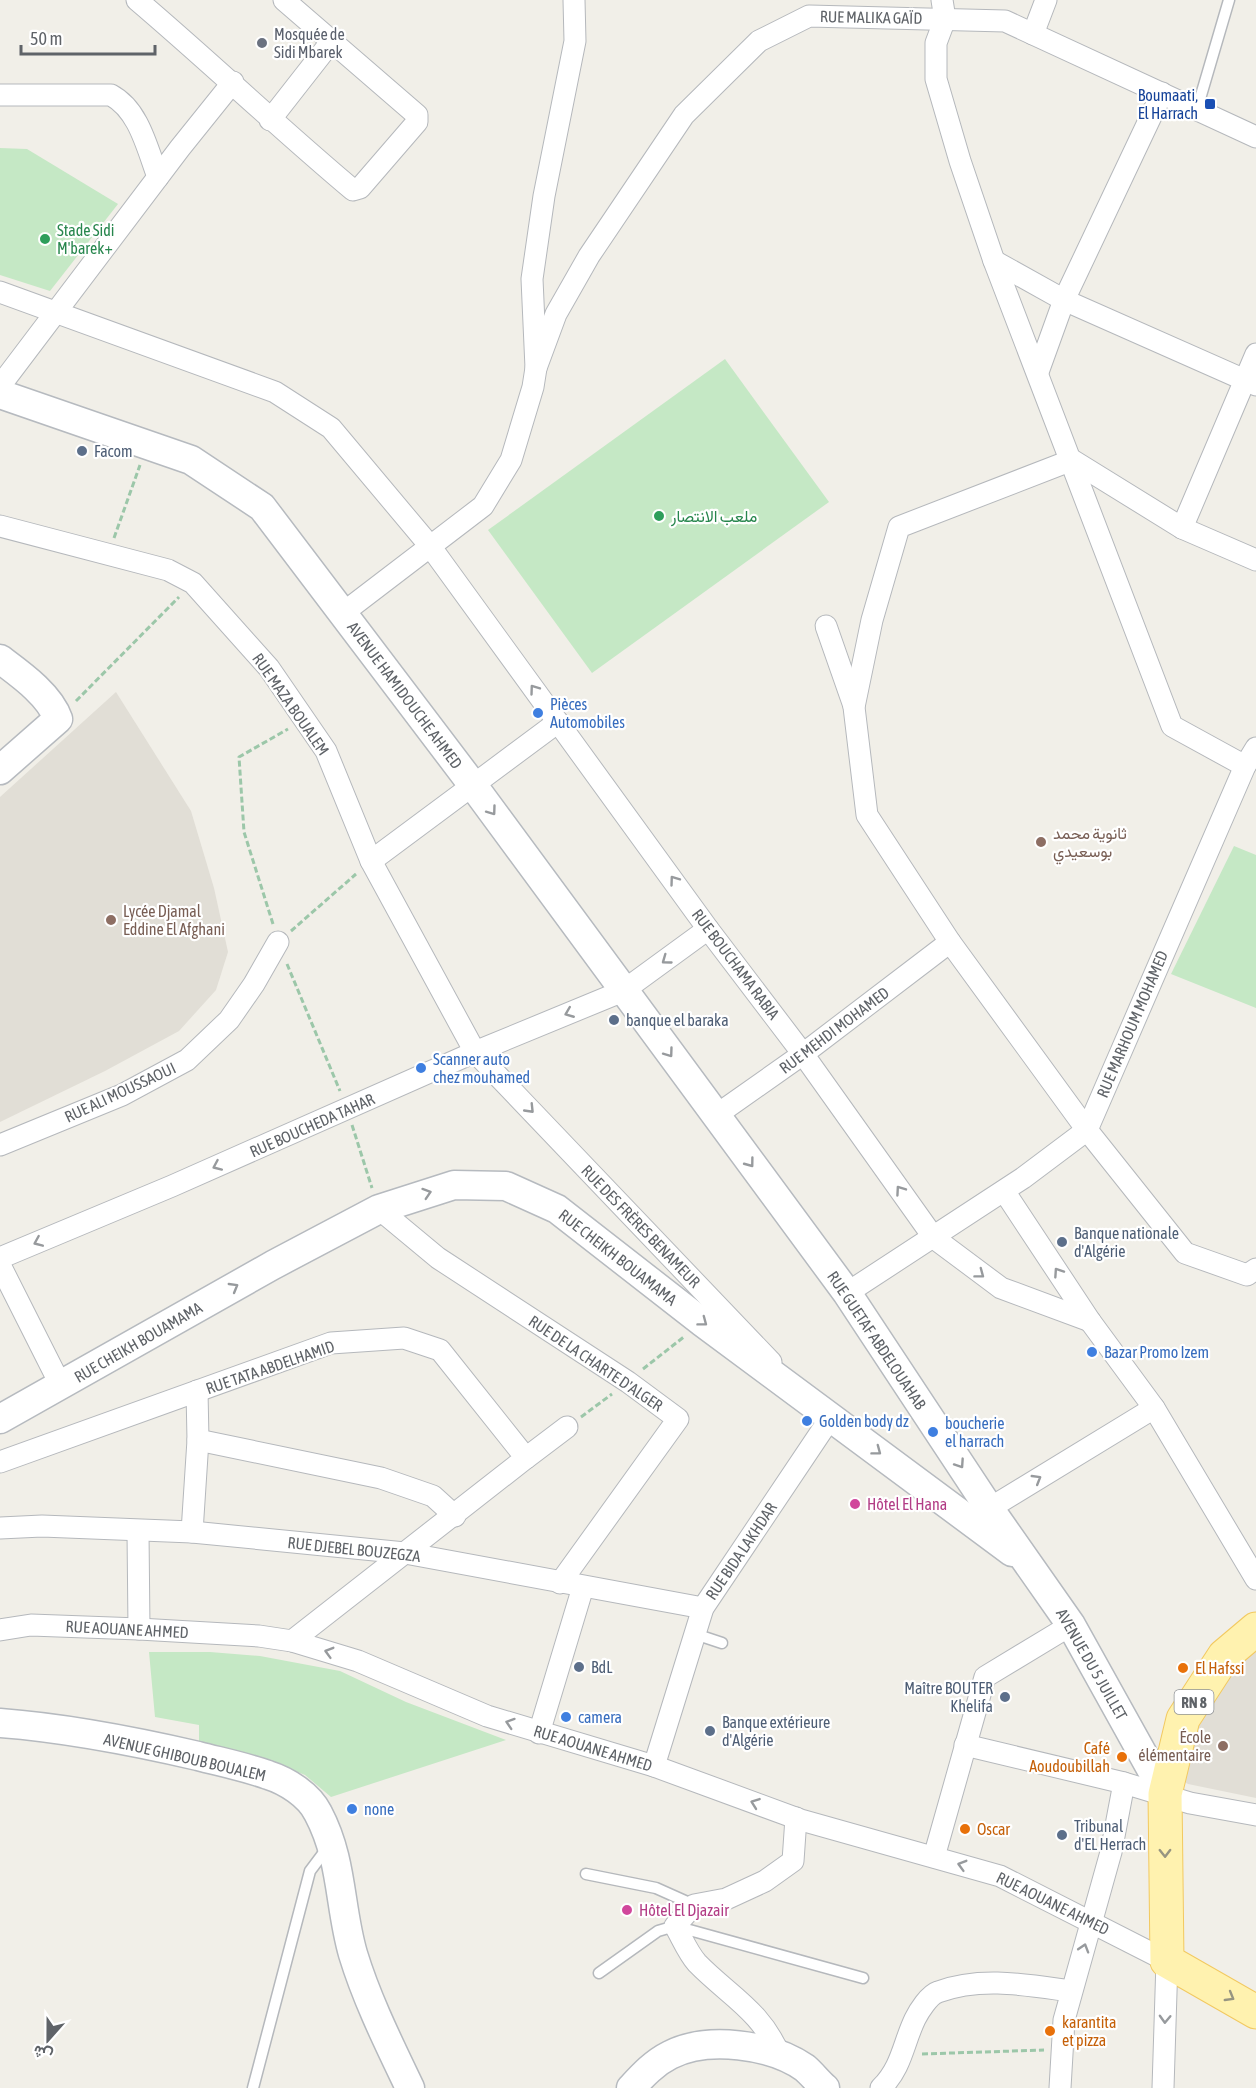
<svg xmlns="http://www.w3.org/2000/svg" width="1256" height="2088" viewBox="0 0 1256 2088" font-family="'Asap Condensed',Vazirmatn,sans-serif">
  <style>
    .education { fill: #e1ded6 }
    .green { fill: #c5e8c5 }
    .lines { fill: none; stroke-linecap: round; stroke-linejoin: round }
    .lane-casing { stroke: #b5b8bc; stroke-width: 13 }
    .street-casing { stroke: #b5b8bc; stroke-width: 23 }
    .secondary-casing { stroke: #b6babf; stroke-width: 31 }
    .primary-casing { stroke: #f2c960; stroke-width: 35 }
    .path { stroke: #9cc7a9; stroke-width: 3; stroke-dasharray: 6 3; stroke-linecap: butt }
    .lane { stroke: #fff; stroke-width: 10 }
    .street { stroke: #fff; stroke-width: 21 }
    .secondary { stroke: #fff; stroke-width: 28 }
    .primary { stroke: #fff2af; stroke-width: 33 }
    .oneway { stroke: #979a9d }
    .oneway2 { stroke: #979581 }
    .worship-dot { fill: #6b7280; stroke: #fff; stroke-width: 2 }
    .transit-dot { fill: #1a4fb4; stroke: #fff; stroke-width: 2 }
    .leisure-dot { fill: #2e9e5b; stroke: #fff; stroke-width: 2 }
    .service-dot { fill: #5c6f8a; stroke: #fff; stroke-width: 2 }
    .shop-dot { fill: #3f7fe0; stroke: #fff; stroke-width: 2 }
    .education-dot { fill: #8d6e63; stroke: #fff; stroke-width: 2 }
    .hotel-dot { fill: #d1479c; stroke: #fff; stroke-width: 2 }
    .food-dot { fill: #e8710a; stroke: #fff; stroke-width: 2 }
    .labels { text-anchor: middle; dominant-baseline: central; stroke-width: 4.5; stroke-linejoin: round; paint-order: stroke }
    .shield { fill: #fff; stroke: #8f9295; stroke-width: 1.5 }
    .shield-label { font-size: 15px; font-weight: bold; fill: #5f6368 }
    .street-label { font-size: 16px; fill: #5f6368; stroke: #fff }
    .worship-label { font-size: 16px; fill: #5b616d; stroke: #fff; text-anchor: start }
    .transit-label { font-size: 16px; fill: #164399; stroke: #fff; text-anchor: end }
    .leisure-label { font-size: 16px; fill: #27864d; stroke: #fff; text-anchor: start }
    .service-label { font-size: 16px; fill: #4e5e75; stroke: #fff; text-anchor: start }
    .shop-label { font-size: 16px; fill: #366cbe; stroke: #fff; text-anchor: start }
    .education-label { font-size: 16px; fill: #785e54; stroke: #fff; text-anchor: start }
    .hotel-label { font-size: 16px; fill: #b23c85; stroke: #fff; text-anchor: start }
    .food-label { font-size: 16px; fill: #c56008; stroke: #fff; text-anchor: start }
  </style>
  <rect width="100%" height="100%" fill="#f1efe8"/>
  <!-- education -->
  <g class="education">
    <polygon points="116,692 191,811 214,888 228,952 216,990 179,1031 105,1071 0,1122 0,797"/>
    <polygon points="1256,1650 1256,1798 1188,1784 1180,1779 1201,1713 1234,1666"/>
  </g>
  <!-- green -->
  <g class="green">
    <polygon points="0,148 27,149 118,204 50,291 0,275"/>
    <polygon points="725,359 829,502 592,673 488,530"/>
    <polygon points="1234,846 1256,855 1256,1008 1171,974"/>
    <polygon points="149,1652 210,1652 260,1656 340,1671 406,1702 506,1740 331,1797 305,1775 281,1765 199,1746 199,1725 155,1717"/>
  </g>
  <g class="lines">
    <defs>
      <g id="lane">
        <polyline points="1197,109 1229,0"/>
        <polyline points="695,1634 722,1643"/>
        <polyline points="586,1874 656,1888 694,1905"/>
        <polyline points="599,1973 658,1931 675,1926 863,1978"/>
        <polyline points="253,2088 310,1871 328,1847"/>
      </g>
      <g id="street">
        <path d="M137,0C210,62 279,128 353,190L360,188L417,122V115L284,0"/>
        <polyline points="942,0 945,19 936,43 936,79 960,161 994,261 1172,726 1245,766"/>
        <polyline points="1033,34 1046,0"/>
        <path d="M0,95H111C139,110 147,148 158,177"/>
        <polyline points="270,120 331,42"/>
        <polyline points="994,261 1064,300 1256,385"/>
        <polyline points="0,292 275,392 331,428 430,546 708,929 803,1054 934,1238 1001,1288 1090,1321"/>
        <polyline points="536,368 556,314 589,256 684,115 759,41 809,16 1005,21 1256,137"/>
        <polyline points="1038,372 1064,300 1162,93"/>
        <polyline points="0,386 180,148 233,82"/>
        <polyline points="0,526 168,570 193,583 269,668 326,751 371,861 475,1052 771,1362"/>
        <polyline points="1182,528 1256,354"/>
        <polyline points="1256,560 1182,528 1072,460 899,527 872,620 854,707 867,815 950,942 1087,1130 1185,1253 1247,1275 1256,1269"/>
        <polyline points="343,613 483,506 511,460 533,387 536,368 532,279 544,196 575,41 574,0"/>
        <polyline points="826,626 854,706"/>
        <polyline points="371,861 558,722"/>
        <polyline points="715,1116 803,1054 950,942"/>
        <polyline points="0,1145 122,1095 187,1060 229,1020 254,984 278,942"/>
        <polyline points="1004,1191 1090,1321 1154,1408 1256,1579"/>
        <polyline points="379,1209 438,1258 628,1382 678,1419 560,1583"/>
        <polyline points="0,1258 172,1186 475,1052 623,991 708,929"/>
        <polyline points="0,1265 61,1386"/>
        <polyline points="847,1293 1023,1178 1087,1130 1245,766 1256,748"/>
        <polyline points="198,1440 381,1478 433,1496 455,1516"/>
        <polyline points="526,1458 567,1427"/>
        <polyline points="0,1462 331,1343 404,1338 440,1350 526,1458 292,1641"/>
        <polyline points="977,1516 1154,1408"/>
        <polyline points="0,1528 42,1526 192,1532 405,1553 703,1608"/>
        <polyline points="138,1532 139,1629"/>
        <polyline points="192,1532 198,1440 197,1391"/>
        <polyline points="0,1630 31,1625 139,1629 259,1636 292,1641 358,1661 487,1716 654,1766 801,1820 1000,1876 1167,1961 1163,2088"/>
        <polyline points="539,1733 583,1587"/>
        <polyline points="965,1745 1124,1783 1190,1803 1256,1815"/>
        <polyline points="654,1766 703,1608 831,1417"/>
        <polyline points="934,1857 985,1677 1071,1625"/>
        <path d="M780,2056C761,2010 729,1996 697,1963C688,1953 682,1938 675,1926L694,1905L726,1899L765,1881L793,1861L796,1818"/>
        <path d="M881,2088C902,2067 903,2044 915,2019C919,2011 929,1995 938,1992C981,1976 1027,1985 1070,1991"/>
        <polyline points="1060,2088 1064,2020 1111,1852 1124,1783"/>
      </g>
      <g id="secondary">
        <polyline points="0,394 191,460 262,507 472,784 847,1293 989,1508 1071,1625 1165,1794"/>
        <path d="M0,659C20,674 50,695 58,719L0,770"/>
        <polyline points="0,1419 273,1265 379,1209 454,1185 506,1186 557,1209 702,1322 1012,1552"/>
        <path d="M0,1723C66,1728 133,1741 198,1756C221,1762 246,1767 268,1775C287,1781 309,1795 318,1813C343,1860 339,1906 353,1954C367,2000 389,2044 410,2088"/>
        <path d="M631,2088C643,2075 654,2063 670,2055C707,2036 771,2044 805,2068C812,2074 818,2082 825,2088"/>
      </g>
      <polyline id="primary" points="1256,1629 1224,1656 1183,1719 1165,1794 1167,1961 1256,2012"/>
    </defs>
    <!-- lane casing -->
    <use href="#lane" class="lane-casing"/>
    <!-- street casing -->
    <use href="#street" class="street-casing"/>
    <!-- secondary casing -->
    <use href="#secondary" class="secondary-casing"/>
    <!-- primary casing -->
    <use href="#primary" class="primary-casing"/>
    <!-- path -->
    <g class="path">
      <polyline points="114,538 140,465"/>
      <polyline points="76,701 179,597"/>
      <polyline points="273,924 244,832 239,757 288,729"/>
      <polyline points="291,931 356,874"/>
      <polyline points="287,964 340,1091"/>
      <polyline points="352,1125 372,1188"/>
      <polyline points="643,1369 685,1336"/>
      <polyline points="581,1417 612,1394"/>
      <polyline points="922,2054 1044,2050"/>
    </g>
    <!-- lane -->
    <use href="#lane" class="lane"/>
    <!-- street -->
    <use href="#street" class="street"/>
    <!-- secondary -->
    <use href="#secondary" class="secondary"/>
    <!-- primary -->
    <use href="#primary" class="primary"/>
  </g>
  <!-- one-way arrows -->
  <defs><path id="oneway-chevron" d="M-2-3.5L2.5 0L-2 3.5" fill="none" stroke-width="1.6" stroke-linecap="round" stroke-linejoin="round" transform="scale(1.5)"/></defs>
  <g class="oneway">
    <use href="#oneway-chevron" transform="translate(534 689) rotate(-126)"/>
    <use href="#oneway-chevron" transform="translate(492 811) rotate(54)"/>
    <use href="#oneway-chevron" transform="translate(674 880) rotate(-126)"/>
    <use href="#oneway-chevron" transform="translate(666 960) rotate(144)"/>
    <use href="#oneway-chevron" transform="translate(569 1013) rotate(158)"/>
    <use href="#oneway-chevron" transform="translate(669 1053) rotate(54)"/>
    <use href="#oneway-chevron" transform="translate(530 1109) rotate(46)"/>
    <use href="#oneway-chevron" transform="translate(750 1163) rotate(53)"/>
    <use href="#oneway-chevron" transform="translate(217 1166) rotate(156)"/>
    <use href="#oneway-chevron" transform="translate(900 1190) rotate(-125)"/>
    <use href="#oneway-chevron" transform="translate(427 1193) rotate(-18)"/>
    <use href="#oneway-chevron" transform="translate(38 1242) rotate(157)"/>
    <use href="#oneway-chevron" transform="translate(1058 1272) rotate(-124)"/>
    <use href="#oneway-chevron" transform="translate(980 1274) rotate(37)"/>
    <use href="#oneway-chevron" transform="translate(234 1287) rotate(-30)"/>
    <use href="#oneway-chevron" transform="translate(703 1322) rotate(37)"/>
    <use href="#oneway-chevron" transform="translate(877 1451) rotate(37)"/>
    <use href="#oneway-chevron" transform="translate(960 1464) rotate(56)"/>
    <use href="#oneway-chevron" transform="translate(1037 1479) rotate(-31)"/>
    <use href="#oneway-chevron" transform="translate(329 1652) rotate(-164)"/>
    <use href="#oneway-chevron" transform="translate(510 1723) rotate(-162)"/>
    <use href="#oneway-chevron" transform="translate(755 1803) rotate(-160)"/>
    <use href="#oneway-chevron" transform="translate(962 1865) rotate(-164)"/>
    <use href="#oneway-chevron" transform="translate(1084 1948) rotate(-73)"/>
    <use href="#oneway-chevron" transform="translate(1165 2019) rotate(92)"/>
  </g>
  <g class="oneway2">
    <use href="#oneway-chevron" transform="translate(1165 1853) rotate(89)"/>
    <use href="#oneway-chevron" transform="translate(1230 1997) rotate(30)"/>
  </g>
  <!-- markers -->
  <circle class="worship-dot" cx="262" cy="43" r="6"/>
  <rect class="transit-dot" x="1204" y="98" width="12" height="12" rx="3"/>
  <g class="leisure-dot">
    <circle cx="45" cy="239" r="6"/>
    <circle cx="659" cy="516" r="6"/>
  </g>
  <g class="service-dot">
    <circle cx="82" cy="451" r="6"/>
    <circle cx="614" cy="1020" r="6"/>
    <circle cx="1062" cy="1242" r="6"/>
    <circle cx="579" cy="1667" r="6"/>
    <circle cx="1005" cy="1697" r="6"/>
    <circle cx="710" cy="1731" r="6"/>
    <circle cx="1062" cy="1835" r="6"/>
  </g>
  <g class="shop-dot">
    <circle cx="538" cy="713" r="6"/>
    <circle cx="421" cy="1068" r="6"/>
    <circle cx="1092" cy="1352" r="6"/>
    <circle cx="807" cy="1421" r="6"/>
    <circle cx="933" cy="1432" r="6"/>
    <circle cx="566" cy="1717" r="6"/>
    <circle cx="352" cy="1809" r="6"/>
  </g>
  <g class="education-dot">
    <circle cx="1041" cy="842" r="6"/>
    <circle cx="111" cy="920" r="6"/>
    <circle cx="1223" cy="1746" r="6"/>
  </g>
  <g class="hotel-dot">
    <circle cx="855" cy="1504" r="6"/>
    <circle cx="627" cy="1910" r="6"/>
  </g>
  <g class="food-dot">
    <circle cx="1183" cy="1668" r="6"/>
    <circle cx="1122" cy="1757" r="6"/>
    <circle cx="965" cy="1829" r="6"/>
    <circle cx="1050" cy="2031" r="6"/>
  </g>
  <g class="labels">
    <!-- shield labels -->
    <rect class="shield" x="1174.5" y="1690" width="39" height="24" rx="4.5"/>
    <g class="shield-label">
      <text x="1194" y="1702">RN 8</text>
    </g>
    <!-- street labels -->
    <g class="street-label">
      <text transform="translate(871 17) rotate(1)">RUE MALIKA GAÏD</text>
      <text transform="translate(405 695) rotate(53)">AVENUE HAMIDOUCHE AHMED</text>
      <text transform="translate(291 704) rotate(55)">RUE MAZA BOUALEM</text>
      <text transform="translate(736 964) rotate(53)">RUE BOUCHAMA RABIA</text>
      <text transform="translate(1132 1024) rotate(-67)">RUE MARHOUM MOHAMED</text>
      <text transform="translate(834 1030) rotate(-37)">RUE MEHDI MOHAMED</text>
      <text transform="translate(120 1092) rotate(-25)">RUE ALI MOUSSAOUI</text>
      <text transform="translate(312 1125) rotate(-24)">RUE BOUCHEDA TAHAR</text>
      <text transform="translate(641 1226) rotate(46)">RUE DES FRÈRES BENAMEUR</text>
      <text transform="translate(618 1257) rotate(38)">RUE CHEIKH BOUAMAMA</text>
      <text transform="translate(877 1340) rotate(56)">RUE GUETAF ABDELOUAHAB</text>
      <text transform="translate(138 1342) rotate(-30)">RUE CHEIKH BOUAMAMA</text>
      <text transform="translate(596 1363) rotate(34)">RUE DE LA CHARTE D'ALGER</text>
      <text transform="translate(270 1367) rotate(-19)">RUE TATA ABDELHAMID</text>
      <text transform="translate(354 1549) rotate(6)">RUE DJEBEL BOUZEGZA</text>
      <text transform="translate(741 1551) rotate(-56)">RUE BIDA LAKHDAR</text>
      <text transform="translate(127 1629) rotate(3)">RUE AOUANE AHMED</text>
      <text transform="translate(1092 1664) rotate(60)">AVENUE DU 5 JUILLET</text>
      <text transform="translate(593 1748) rotate(17)">RUE AOUANE AHMED</text>
      <text transform="translate(185 1757) rotate(13)">AVENUE GHIBOUB BOUALEM</text>
      <text transform="translate(1053 1903) rotate(26)">RUE AOUANE AHMED</text>
    </g>
    <!-- worship labels -->
    <g class="worship-label">
      <text x="274" y="34">Mosquée de<tspan x="274" dy="18">Sidi Mbarek</tspan></text>
    </g>
    <!-- transit labels -->
    <g class="transit-label">
      <text x="1198" y="95">Boumaati,<tspan x="1198" dy="18">El Harrach</tspan></text>
    </g>
    <!-- leisure labels -->
    <g class="leisure-label">
      <text x="57" y="230">Stade Sidi<tspan x="57" dy="18">M'barek+</tspan></text>
      <text x="671" y="516">ملعب الانتصار</text>
    </g>
    <!-- service labels -->
    <g class="service-label">
      <text x="94" y="451">Facom</text>
      <text x="626" y="1020">banque el baraka</text>
      <text x="1074" y="1233">Banque nationale<tspan x="1074" dy="18">d'Algérie</tspan></text>
      <text x="591" y="1667">BdL</text>
      <text x="993" y="1688" text-anchor="end">Maître BOUTER<tspan x="993" dy="18">Khelifa</tspan></text>
      <text x="722" y="1722">Banque extérieure<tspan x="722" dy="18">d'Algérie</tspan></text>
      <text x="1074" y="1826">Tribunal<tspan x="1074" dy="18">d'EL Herrach</tspan></text>
    </g>
    <!-- shop labels -->
    <g class="shop-label">
      <text x="550" y="704">Pièces<tspan x="550" dy="18">Automobiles</tspan></text>
      <text x="433" y="1059">Scanner auto<tspan x="433" dy="18">chez mouhamed</tspan></text>
      <text x="1104" y="1352">Bazar Promo Izem</text>
      <text x="819" y="1421">Golden body dz</text>
      <text x="945" y="1423">boucherie<tspan x="945" dy="18">el harrach</tspan></text>
      <text x="578" y="1717">camera</text>
      <text x="364" y="1809">none</text>
    </g>
    <!-- education labels -->
    <g class="education-label">
      <text x="1053" y="833">ثانوية محمد<tspan x="1053" dy="18">بوسعيدي</tspan></text>
      <text x="123" y="911">Lycée Djamal<tspan x="123" dy="18">Eddine El Afghani</tspan></text>
      <text x="1211" y="1737" text-anchor="end">École<tspan x="1211" dy="18">élémentaire</tspan></text>
    </g>
    <!-- hotel labels -->
    <g class="hotel-label">
      <text x="867" y="1504">Hôtel El Hana</text>
      <text x="639" y="1910">Hôtel El Djazair</text>
    </g>
    <!-- food labels -->
    <g class="food-label">
      <text x="1195" y="1668">El Hafssi</text>
      <text x="1110" y="1748" text-anchor="end">Café<tspan x="1110" dy="18">Aoudoubillah</tspan></text>
      <text x="977" y="1829">Oscar</text>
      <text x="1062" y="2022">karantita<tspan x="1062" dy="18">et pizza</tspan></text>
    </g>
  </g>
  <!-- north arrow -->
  <g transform="translate(48 2040) rotate(201)" stroke="#ffffff" stroke-width="4.5" paint-order="stroke">
  <path d="M0-4.5L10 22L0 15L-10 22Z" fill="#5f6368"/>
  <text y="-9" font-size="16" font-weight="bold" text-anchor="middle" fill="#5f6368">ش</text>
  </g>
  <!-- scale -->
  <path d="M21 45v9h134v-9" fill="none" stroke="#5f6368" stroke-width="3"/>
  <text x="30" y="45" font-size="18" fill="#5f6368" stroke="#ffffff" stroke-width="4.5" paint-order="stroke">50 m</text>
</svg>
